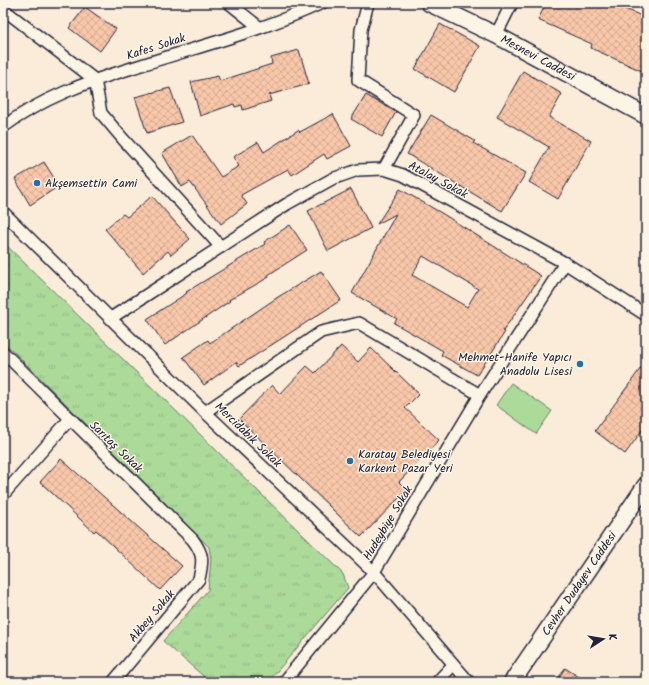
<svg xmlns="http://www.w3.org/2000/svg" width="649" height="685" viewBox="0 0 649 685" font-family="Kalam,sans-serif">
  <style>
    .green { fill: #abda99; stroke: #667e6a }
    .park { fill: url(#park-tufts); stroke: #667e6a }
    .building { fill: url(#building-cross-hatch); stroke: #22223b; fill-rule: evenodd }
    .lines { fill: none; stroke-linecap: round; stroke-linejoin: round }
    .street-casing { stroke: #22223b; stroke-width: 14 }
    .secondary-casing { stroke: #22223b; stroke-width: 19 }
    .street { stroke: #fcf5e5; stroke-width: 11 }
    .secondary { stroke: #fcf5e5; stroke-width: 16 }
    .poi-dot { fill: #1f6fb2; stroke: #fcf5e5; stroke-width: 1.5 }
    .labels { text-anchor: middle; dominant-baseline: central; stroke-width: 3; stroke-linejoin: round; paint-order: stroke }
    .street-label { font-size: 12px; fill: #22223b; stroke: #fcf5e5 }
    .poi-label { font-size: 12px; fill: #22223b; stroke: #fcf5e5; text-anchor: start }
  </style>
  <defs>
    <pattern id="park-tufts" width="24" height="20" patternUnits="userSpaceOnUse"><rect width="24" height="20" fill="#abda99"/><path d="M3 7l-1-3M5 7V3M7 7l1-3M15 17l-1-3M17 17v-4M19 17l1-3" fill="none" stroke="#93bb85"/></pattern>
    <pattern id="building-cross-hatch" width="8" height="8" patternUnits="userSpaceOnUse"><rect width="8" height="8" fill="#f9c7a9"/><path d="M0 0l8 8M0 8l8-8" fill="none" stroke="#d5ab92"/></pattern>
  </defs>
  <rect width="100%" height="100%" fill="#fbecd9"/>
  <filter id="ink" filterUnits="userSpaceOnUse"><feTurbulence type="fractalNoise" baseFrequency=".025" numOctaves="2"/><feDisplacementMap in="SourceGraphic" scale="8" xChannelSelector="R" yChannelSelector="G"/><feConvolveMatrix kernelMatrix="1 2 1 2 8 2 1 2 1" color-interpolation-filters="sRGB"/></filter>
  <g filter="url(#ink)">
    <!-- green -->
    <polygon class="green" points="511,383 552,411 536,434 496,405"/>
    <!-- park -->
    <polygon class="park" points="3,242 343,574 348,588 268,682 210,682 163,641 208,590 211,560 209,547 3,341"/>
    <!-- building -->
    <g class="building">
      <polygon points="546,3 612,3 646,18 646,73 591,48 592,44 538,20"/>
      <polygon points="85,7 116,29 100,51 69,28"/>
      <polygon points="440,24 480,46 454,92 415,69"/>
      <polygon points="299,50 309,84 269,95 271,101 243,110 242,105 235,107 234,104 200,116 191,82 218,76 220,81 272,64 271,58"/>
      <polygon points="523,71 562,94 549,117 591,141 558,199 529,182 549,147 497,117"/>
      <polygon points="170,88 182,122 147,133 135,97"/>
      <polygon points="366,95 396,112 382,137 351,119"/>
      <polygon points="333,114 351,146 327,159 324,154 292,175 288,169 241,195 247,204 221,224 190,182 182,187 162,153 192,135 221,177 239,166 233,157 258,142 264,152 298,130 300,132"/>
      <polygon points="431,115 475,141 473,143 526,173 502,211 407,154"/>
      <polygon points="44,162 59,186 30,205 15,179"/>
      <polygon points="351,189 371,228 328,251 308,211"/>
      <path d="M400,189L443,214L541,276L503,331L505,332L477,375L441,355L443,351L394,323L397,319L352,293L396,214L377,224ZM423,256L478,289L467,307L412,275Z"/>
      <polygon points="152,196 190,239 171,255 168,251 143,273 105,229 123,214 127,217"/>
      <polygon points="290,225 307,250 268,275 269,277 229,300 230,301 165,345 147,319 187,293 186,292 265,244 264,242"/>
      <polygon points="321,271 341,300 239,366 236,362 204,385 183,357 208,340 210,343 278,297"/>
      <polygon points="341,346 358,362 371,348 419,394 405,408 439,440 399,482 407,490 361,537 239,419 272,385 280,394 307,366 315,373"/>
      <polygon points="646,361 646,425 625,454 595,431"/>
      <polygon points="61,459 182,566 160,590 96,530 94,532 40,482"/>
      <polygon points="565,668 587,682 556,682"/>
    </g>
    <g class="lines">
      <defs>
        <g id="street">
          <polyline points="229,3 259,27"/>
          <polyline points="368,3 361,30 358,80 414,115 384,169"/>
          <polyline points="3,9 95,80 101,113 123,139 221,247"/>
          <polyline points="496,35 512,3"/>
          <path d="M3,127C42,98 87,82 132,68C196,47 262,31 322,3"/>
          <polyline points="3,212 205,412 374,572 469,682"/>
          <polyline points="111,318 287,204 332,179 358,170 384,169 403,175 565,263 646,315"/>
          <path d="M3,352L193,540C204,555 203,561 199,579L113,682"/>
          <polyline points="205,412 321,332 359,323 480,395"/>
          <polyline points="3,495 69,420"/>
          <polyline points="284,682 374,572 480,395 565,263"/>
          <polyline points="437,682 453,665"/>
        </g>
        <g id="secondary">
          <path id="s1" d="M429,3L496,35L646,116"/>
          <path id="s2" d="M512,682L646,485"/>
        </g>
      </defs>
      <!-- street casing -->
      <use href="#street" class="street-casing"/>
      <!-- secondary casing -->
      <use href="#secondary" class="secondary-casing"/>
      <!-- street -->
      <use href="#street" class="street"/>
      <!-- secondary -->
      <use href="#secondary" class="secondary"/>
    </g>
  </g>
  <!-- markers -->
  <g class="poi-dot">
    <circle cx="37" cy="183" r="4"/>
    <circle cx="580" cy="364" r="4"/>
    <circle cx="350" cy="461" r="4"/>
  </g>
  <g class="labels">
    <!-- street labels -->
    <g class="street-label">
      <text transform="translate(156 47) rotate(-18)">Kafes Sokak</text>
      <text stroke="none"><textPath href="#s1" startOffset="122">Mesnevi Caddesi</textPath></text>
      <text transform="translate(438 180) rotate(28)">Atalay Sokak</text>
      <text transform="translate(248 435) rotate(44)">Mercidabık Sokak</text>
      <text transform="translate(116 447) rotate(44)">Sarıtaş Sokak</text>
      <text transform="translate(388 523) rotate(-59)">Hudeybiye Sokak</text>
      <text stroke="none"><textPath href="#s2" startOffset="119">Cevher Dudayev Caddesi</textPath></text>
      <text transform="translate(152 616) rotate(-50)">Akbey Sokak</text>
    </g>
    <!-- poi labels -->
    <g class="poi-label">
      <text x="45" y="183">Akşemsettin Cami</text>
      <text x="572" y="357" text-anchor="end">Mehmet-Hanife Yapıcı<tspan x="572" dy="14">Anadolu Lisesi</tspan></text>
      <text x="358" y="454">Karatay Belediyesi<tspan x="358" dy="14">Karkent Pazar Yeri</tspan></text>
    </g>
  </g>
  <!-- margin -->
  <rect width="649" height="685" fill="none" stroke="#fcf5e5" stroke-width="16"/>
  <rect x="8" y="8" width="633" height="669" fill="none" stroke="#22223b" stroke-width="1.5" filter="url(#ink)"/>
  <!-- north arrow -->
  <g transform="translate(603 639) rotate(78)" stroke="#fcf5e5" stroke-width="3" paint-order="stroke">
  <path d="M0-3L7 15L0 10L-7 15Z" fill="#22223b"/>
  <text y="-6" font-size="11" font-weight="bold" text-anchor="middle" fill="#22223b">K</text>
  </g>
</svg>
